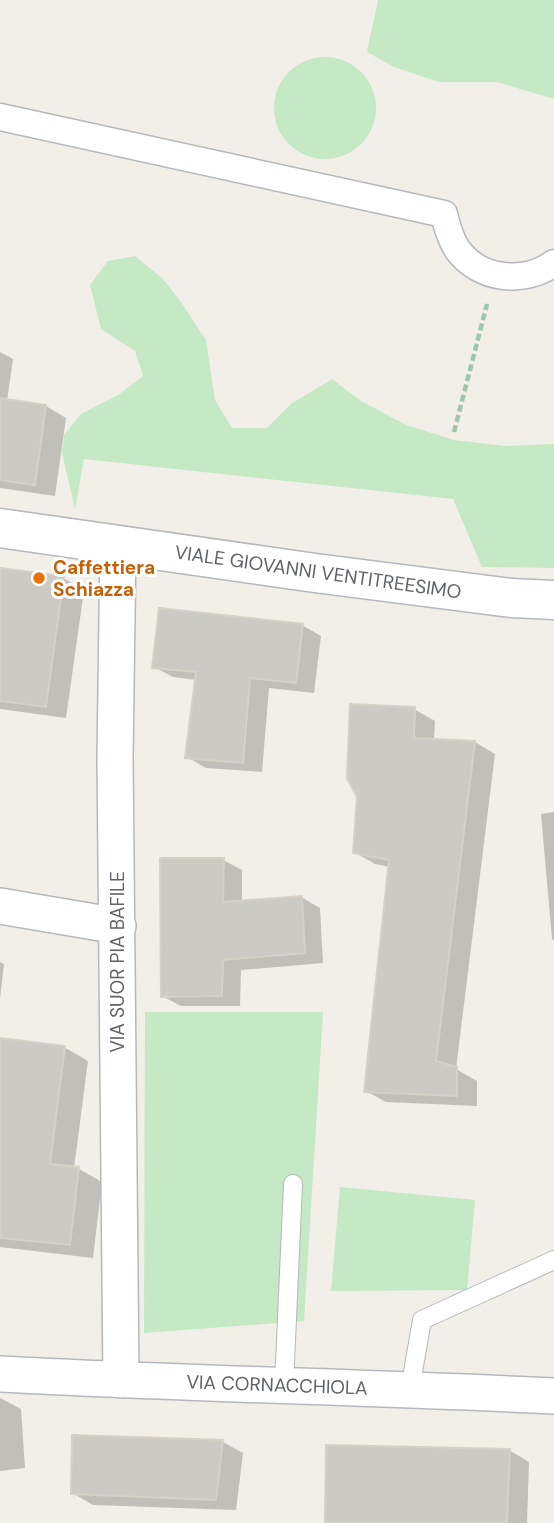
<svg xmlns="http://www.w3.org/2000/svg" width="554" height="1523" viewBox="0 0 554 1523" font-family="'DM Sans',sans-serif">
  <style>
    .green { fill: #c5e8c5 }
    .shadow { fill: #0003 }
    .building { fill: #cccac5; stroke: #d6d1c6; stroke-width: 2 }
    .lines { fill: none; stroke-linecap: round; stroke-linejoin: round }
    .service-casing { stroke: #b5b8bc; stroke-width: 20 }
    .pedestrian-casing { stroke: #b5b8bc; stroke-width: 29 }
    .minor-casing { stroke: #b5b8bc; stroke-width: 38 }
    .tertiary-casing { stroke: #b5b8bc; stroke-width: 41 }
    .path { stroke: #9cc7a9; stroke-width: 4.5; stroke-dasharray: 7 3.5; stroke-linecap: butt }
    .service { stroke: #fff; stroke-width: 18 }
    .pedestrian { stroke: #fff; stroke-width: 26 }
    .minor { stroke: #fff; stroke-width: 35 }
    .tertiary { stroke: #fff; stroke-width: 38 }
    .food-dot { fill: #e8710a; stroke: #fff; stroke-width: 2.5 }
    .labels { text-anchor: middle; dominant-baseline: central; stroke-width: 6; stroke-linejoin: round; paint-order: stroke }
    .food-label { font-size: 19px; font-weight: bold; fill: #c56008; stroke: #fff; text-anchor: start }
    .street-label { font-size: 19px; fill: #5f6368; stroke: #fff }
  </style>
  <rect width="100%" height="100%" fill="#f1efe8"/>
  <!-- green -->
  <g class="green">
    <polygon points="378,0 554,0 554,99 497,82 439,82 394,67 367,52"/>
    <circle cx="325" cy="108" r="51"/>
    <polygon points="135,256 163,279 181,302 206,340 215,400 232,428 267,428 291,404 332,379 361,401 406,425 454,440 505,446 554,444 554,568 482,567 453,499 84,459 75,509 62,453 64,435 81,414 118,395 143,376 135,351 101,329 90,285 108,261"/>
    <polygon points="145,1012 323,1012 304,1321 144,1333"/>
    <polygon points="340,1187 475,1200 467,1290 331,1291"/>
  </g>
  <!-- shadow -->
  <g class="shadow">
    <polygon points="0,352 13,359 7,401 46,406 66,418 55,496 0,488"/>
    <polygon points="0,570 63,578 84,590 66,718 0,709"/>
    <polygon points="302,625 321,636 314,693 269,688 262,772 206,768 187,757 197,680 173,677 154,667"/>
    <polygon points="414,709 435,721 434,740 475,742 495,754 456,1069 477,1081 477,1106 386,1102 366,1091 390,867 375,864 354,852"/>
    <polygon points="554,812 554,940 552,939 541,814"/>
    <polygon points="223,860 242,870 242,902 301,897 320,908 323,963 241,970 240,1006 181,1006 162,996"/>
    <polygon points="0,962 4,964 0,999"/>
    <polygon points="0,1039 64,1047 88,1061 74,1168 79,1169 102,1182 93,1258 0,1247"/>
    <polygon points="0,1398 21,1409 25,1468 0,1471"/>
    <polygon points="223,1442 243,1453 236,1510 93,1505 72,1493"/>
    <polygon points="509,1450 529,1462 527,1523 327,1523"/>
  </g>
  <!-- building -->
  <g class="building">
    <polygon points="0,398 46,405 35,485 0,480"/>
    <polygon points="0,568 64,576 46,707 0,701"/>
    <polygon points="159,608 303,624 296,683 250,678 243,763 185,758 196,672 152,668"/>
    <polygon points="350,704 415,707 414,738 475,741 436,1061 457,1067 457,1096 364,1092 389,860 353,853 357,797 347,778"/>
    <polygon points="160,858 224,858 223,902 302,896 305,953 223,960 222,996 161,997"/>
    <polygon points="0,1038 65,1046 50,1164 79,1167 70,1245 0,1238"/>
    <polygon points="72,1435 223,1440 216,1500 71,1494"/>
    <polygon points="326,1445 510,1449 507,1523 325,1523"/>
  </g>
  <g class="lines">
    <defs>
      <g id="service">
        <polyline points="284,1385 293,1184"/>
        <polyline points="410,1389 422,1320 554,1260"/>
      </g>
      <path id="pedestrian" d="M0,117L444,214C447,227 450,238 457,249C479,280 524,285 554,263"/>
      <g id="minor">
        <polyline points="118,544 115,758 121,1380"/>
        <polyline points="0,906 118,926"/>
        <path d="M0,1374C185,1384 369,1387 554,1396"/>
      </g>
      <polyline id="tertiary" points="0,528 315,573 511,598 554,600"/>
    </defs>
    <!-- service casing -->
    <use href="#service" class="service-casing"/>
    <!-- pedestrian casing -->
    <use href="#pedestrian" class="pedestrian-casing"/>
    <!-- minor casing -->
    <use href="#minor" class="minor-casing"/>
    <!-- tertiary casing -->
    <use href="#tertiary" class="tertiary-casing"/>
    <!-- path -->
    <polyline class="path" points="454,432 487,304"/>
    <!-- service -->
    <use href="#service" class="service"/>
    <!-- pedestrian -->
    <use href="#pedestrian" class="pedestrian"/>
    <!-- minor -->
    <use href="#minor" class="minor"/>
    <!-- tertiary -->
    <use href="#tertiary" class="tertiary"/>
  </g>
  <!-- markers -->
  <circle class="food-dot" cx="39" cy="578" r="7"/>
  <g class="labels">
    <!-- food labels -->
    <g class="food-label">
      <text x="53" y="567">Caffettiera<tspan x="53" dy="22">Schiazza</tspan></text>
    </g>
    <!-- street labels -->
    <g class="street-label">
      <text transform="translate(318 572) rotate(8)">VIALE GIOVANNI VENTITREESIMO</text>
      <text transform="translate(117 962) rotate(-90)">VIA SUOR PIA BAFILE</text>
      <text transform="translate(277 1385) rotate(2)">VIA CORNACCHIOLA</text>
    </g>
  </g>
</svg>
